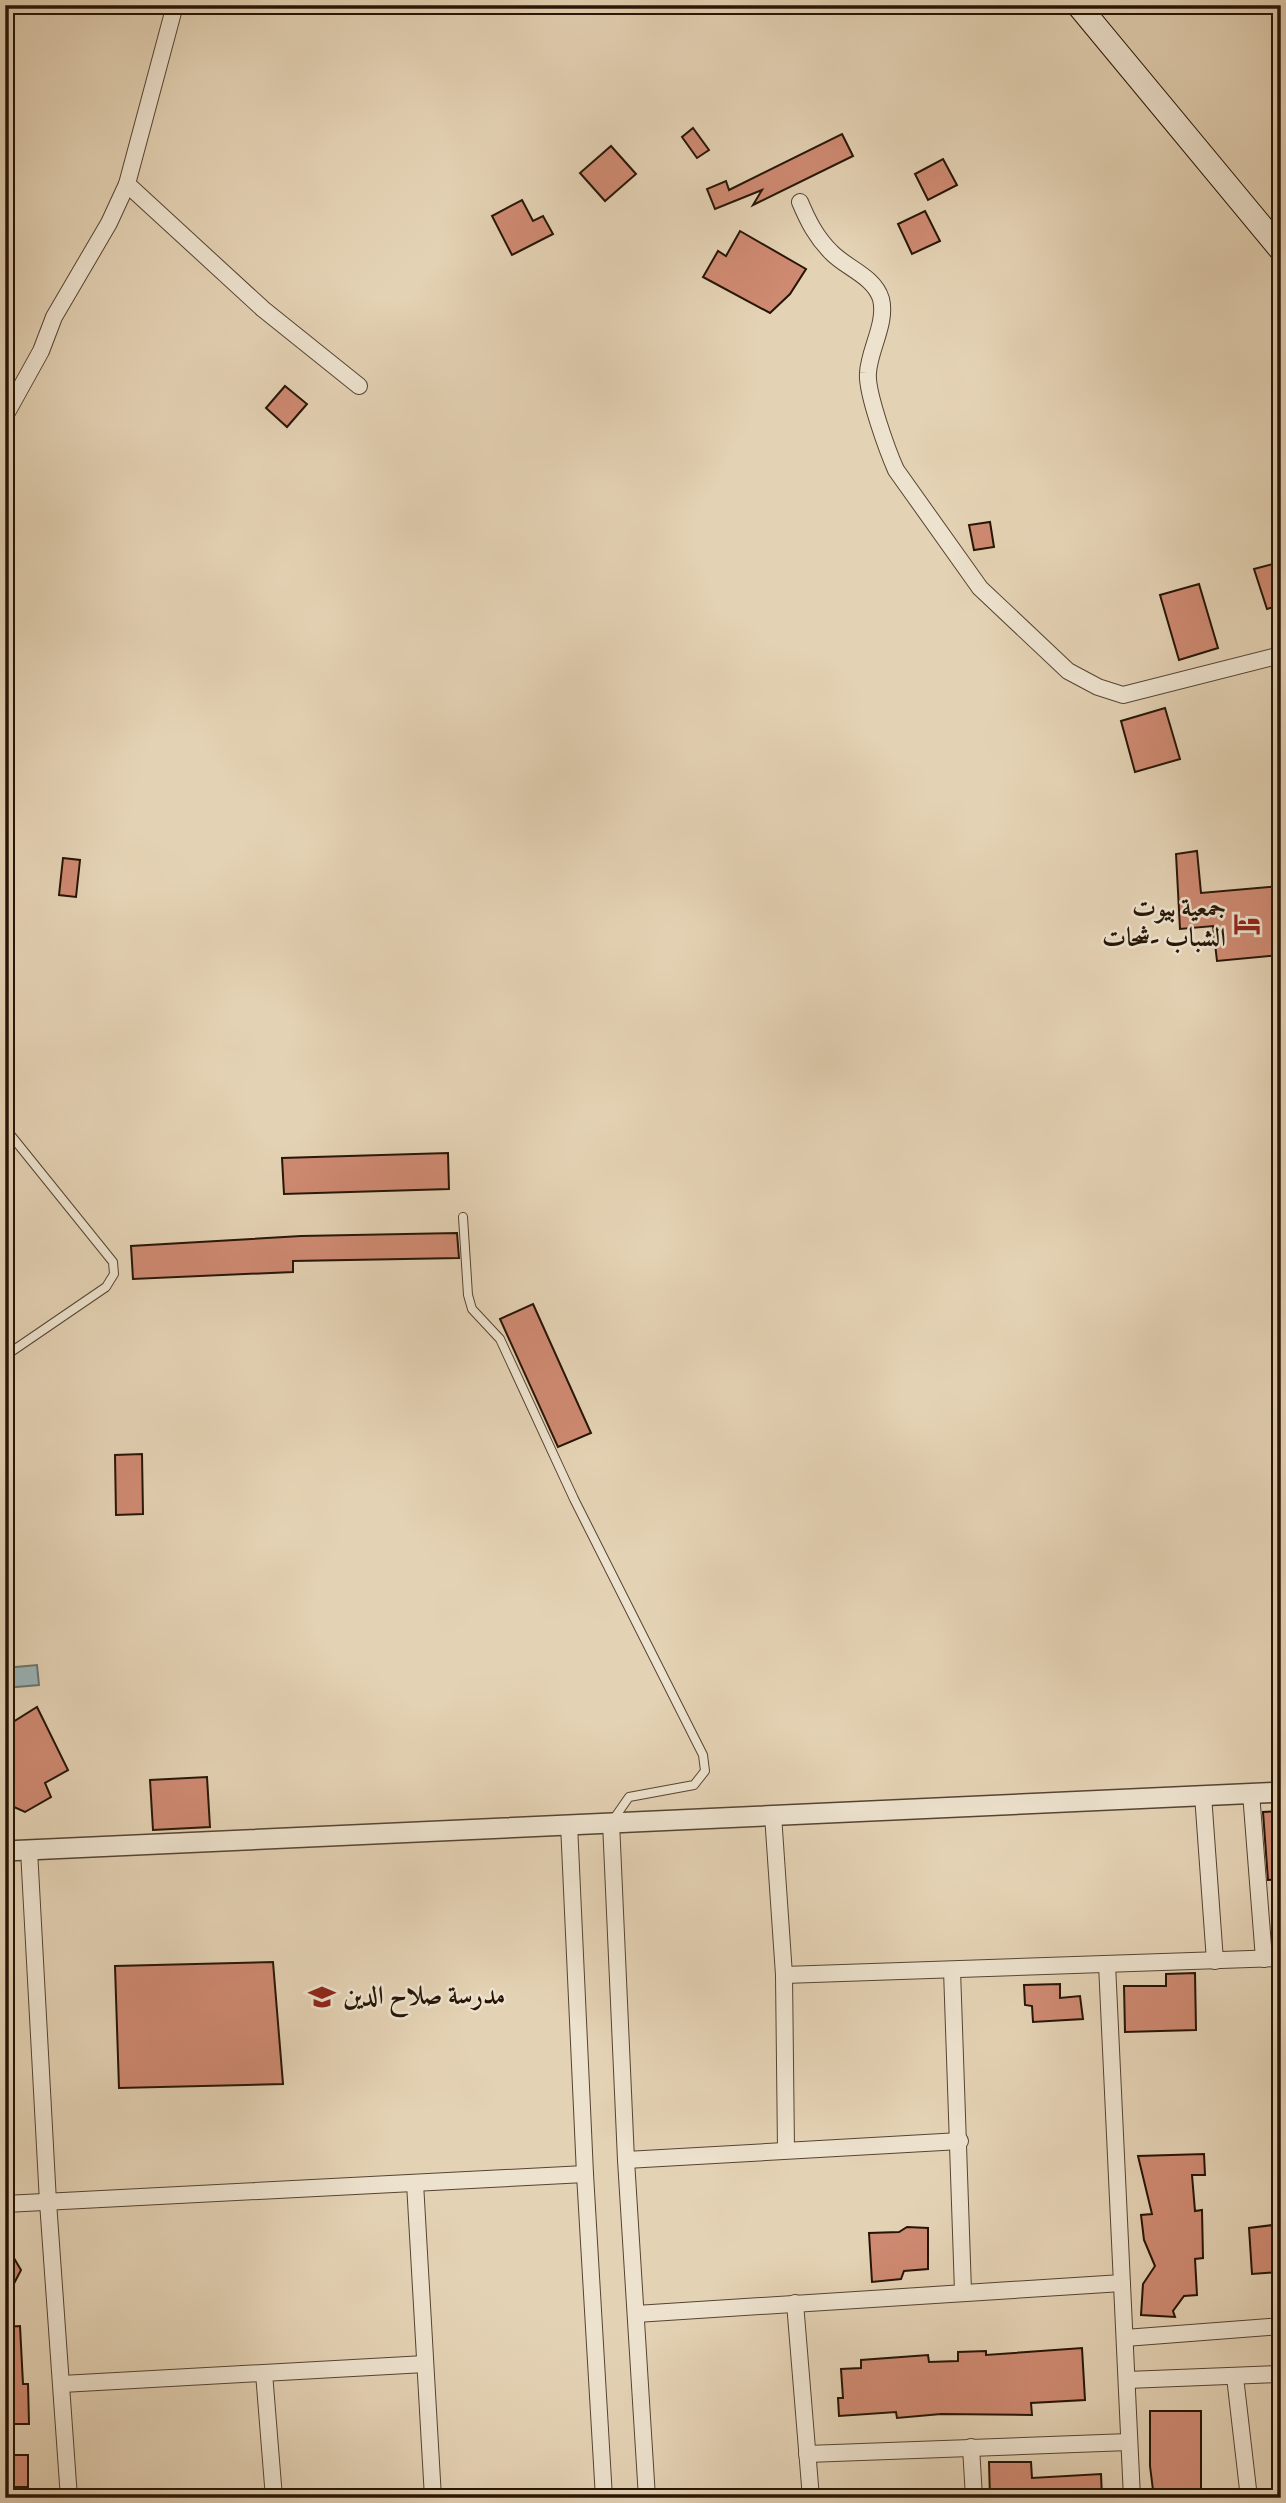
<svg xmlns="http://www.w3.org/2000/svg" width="1286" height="2503" viewBox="0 0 1286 2503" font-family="'Sorts Mill Goudy',Amiri,serif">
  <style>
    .water { fill: #9ab5b8; stroke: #6c7571; stroke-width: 2 }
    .building { fill: #cf8a72; stroke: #261506; stroke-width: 2 }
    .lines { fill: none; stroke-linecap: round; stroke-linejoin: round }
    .service-casing { stroke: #564432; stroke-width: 10 }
    .minor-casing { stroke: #564432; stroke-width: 18 }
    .tertiary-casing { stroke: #564432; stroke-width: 22 }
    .secondary-casing { stroke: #261506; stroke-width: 25 }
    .service { stroke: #ede2ce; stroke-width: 8 }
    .minor { stroke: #ede2ce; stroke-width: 16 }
    .tertiary { stroke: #ede2ce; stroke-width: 19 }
    .secondary { stroke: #ede2ce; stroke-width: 23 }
    .labels { text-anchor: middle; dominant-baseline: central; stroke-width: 5; stroke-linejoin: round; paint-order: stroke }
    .poi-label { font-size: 26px; font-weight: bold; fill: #261506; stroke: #ede2ce; text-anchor: end }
  </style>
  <rect width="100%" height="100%" fill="#e4d2b4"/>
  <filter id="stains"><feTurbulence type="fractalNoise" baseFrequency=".00286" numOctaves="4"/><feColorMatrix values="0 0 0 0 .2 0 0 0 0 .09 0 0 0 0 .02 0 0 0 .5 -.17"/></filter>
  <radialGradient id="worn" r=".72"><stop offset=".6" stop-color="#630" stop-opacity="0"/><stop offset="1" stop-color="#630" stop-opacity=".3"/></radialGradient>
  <!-- water -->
  <polygon class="water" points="37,1665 39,1685 5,1688 5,1668"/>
  <!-- building -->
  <g class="building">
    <polygon points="693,128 709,150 697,158 682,137"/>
    <polygon points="842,134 853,156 753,205 762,190 715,209 707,189 726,181 729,190"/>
    <polygon points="611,146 636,174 605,201 580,173"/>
    <polygon points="943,159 957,185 928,200 915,174"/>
    <polygon points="522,200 533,221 543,216 553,234 512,255 492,216"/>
    <polygon points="925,211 940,241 912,254 898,224"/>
    <polygon points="740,231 806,269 790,294 770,313 703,277 718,251 726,256"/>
    <polygon points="285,386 307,404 287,427 266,408"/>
    <polygon points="990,522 994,547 974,550 969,525"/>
    <polygon points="1281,562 1281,605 1267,609 1254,569"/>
    <polygon points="1199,584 1218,648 1179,660 1160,595"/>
    <polygon points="1165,708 1180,759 1135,772 1121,721"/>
    <polygon points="1197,851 1201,893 1281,886 1281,955 1217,961 1213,926 1180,929 1176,854"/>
    <polygon points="63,858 80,860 76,897 59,895"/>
    <polygon points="448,1153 449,1189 284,1194 282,1158"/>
    <polygon points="457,1233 459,1258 293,1261 293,1272 133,1279 131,1246 301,1236"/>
    <polygon points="533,1304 591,1433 558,1447 500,1319"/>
    <polygon points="142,1454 143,1514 116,1515 115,1455"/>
    <polygon points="37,1707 68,1770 45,1783 51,1797 25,1812 5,1803 5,1727"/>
    <polygon points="207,1777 210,1827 153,1830 150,1780"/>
    <polygon points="1281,1811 1281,1879 1268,1880 1263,1812"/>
    <polygon points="273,1962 283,2084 119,2088 115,1966"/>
    <polygon points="1195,1973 1196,2030 1125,2032 1124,1986 1166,1986 1166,1974"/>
    <polygon points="1060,1984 1060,1998 1080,1996 1083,2019 1033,2022 1032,2006 1025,2005 1024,1985"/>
    <polygon points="1204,2154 1205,2175 1192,2175 1195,2211 1202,2210 1203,2258 1195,2259 1197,2295 1184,2296 1173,2311 1175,2317 1141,2315 1143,2284 1155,2266 1144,2240 1141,2215 1152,2214 1138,2156"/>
    <polygon points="1281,2224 1281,2272 1252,2274 1249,2228"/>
    <polygon points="907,2227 928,2228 928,2269 904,2271 901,2279 872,2282 869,2233 899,2232"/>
    <polygon points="5,2243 21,2270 5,2301"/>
    <polygon points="20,2326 23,2384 28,2384 29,2424 5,2424 5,2327"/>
    <polygon points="1082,2348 1085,2400 1031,2403 1032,2415 941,2414 897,2418 896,2412 839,2416 838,2398 843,2398 841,2369 861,2368 861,2360 928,2355 929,2362 958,2361 958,2352 986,2351 986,2355"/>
    <polygon points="1150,2411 1201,2411 1201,2498 1154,2498 1150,2466"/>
    <rect x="5" y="2455" width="23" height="32"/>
    <polygon points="989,2462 1031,2462 1032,2478 1101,2474 1102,2498 990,2498"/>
  </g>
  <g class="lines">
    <defs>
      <g id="service">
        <polyline points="5,1128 113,1262 114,1274 106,1287 5,1356"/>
        <polyline points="463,1217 468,1295 472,1309 500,1339 574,1499 703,1755 705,1771 694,1785 629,1797 613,1820"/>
      </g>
      <g id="minor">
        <polyline points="127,184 263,309 359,386"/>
        <path d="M800,202C808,221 816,237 831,252C846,268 874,276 881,299C887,323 869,350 868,373C866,392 888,452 896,470L980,588L1068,671L1098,687L1123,695L1281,655"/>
        <polyline points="5,416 41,351 54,317 109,223 127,184 175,5"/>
        <polyline points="1251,1793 1264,1959"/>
        <polyline points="1203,1795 1215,1961"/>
        <polyline points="773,1815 784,1975 786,2150"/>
        <polyline points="611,1822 626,2160 647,2498"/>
        <polyline points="569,1824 585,2174 604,2498"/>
        <polyline points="29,1850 48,2202 69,2498"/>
        <polyline points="1107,1964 1132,2498"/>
        <polyline points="952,1970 963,2291"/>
        <polyline points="784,1975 1281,1958"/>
        <polyline points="626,2160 960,2141"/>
        <polyline points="415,2183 433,2498"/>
        <polyline points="5,2204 585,2174"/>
        <polyline points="795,2303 811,2498"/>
        <polyline points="636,2314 1122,2283"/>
        <polyline points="1125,2338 1281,2326"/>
        <polyline points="264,2373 274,2498"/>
        <polyline points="1235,2377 1249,2498"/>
        <polyline points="1127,2380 1281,2374"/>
        <polyline points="62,2384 425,2364"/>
        <polyline points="971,2447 974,2498"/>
        <polyline points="807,2454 1129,2442"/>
      </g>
      <polyline id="tertiary" points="5,1851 1281,1792"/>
      <polyline id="secondary" points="1078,5 1281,250"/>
    </defs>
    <!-- service casing -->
    <use href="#service" class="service-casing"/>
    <!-- minor casing -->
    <use href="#minor" class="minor-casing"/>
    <!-- tertiary casing -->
    <use href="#tertiary" class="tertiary-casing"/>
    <!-- secondary casing -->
    <use href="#secondary" class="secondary-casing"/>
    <!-- service -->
    <use href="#service" class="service"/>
    <!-- minor -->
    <use href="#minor" class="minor"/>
    <!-- tertiary -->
    <use href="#tertiary" class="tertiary"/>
    <!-- secondary -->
    <use href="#secondary" class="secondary"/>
  </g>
  <!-- icons -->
  <defs>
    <symbol id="hotel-bare" viewBox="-9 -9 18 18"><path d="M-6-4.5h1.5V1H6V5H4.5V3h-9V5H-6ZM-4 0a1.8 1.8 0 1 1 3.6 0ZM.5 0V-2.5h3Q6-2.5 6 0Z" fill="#8f2418" stroke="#ede2ce" stroke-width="2.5" paint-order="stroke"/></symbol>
    <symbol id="school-bare" viewBox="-9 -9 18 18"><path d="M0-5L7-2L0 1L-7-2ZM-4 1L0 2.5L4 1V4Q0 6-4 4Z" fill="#8f2418" stroke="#ede2ce" stroke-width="2.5" paint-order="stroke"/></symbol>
  </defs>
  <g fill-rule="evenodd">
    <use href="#hotel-bare" x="1228" y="905" width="38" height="38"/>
    <use href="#school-bare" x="303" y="1978" width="38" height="38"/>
  </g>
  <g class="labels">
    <!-- poi labels -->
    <g class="poi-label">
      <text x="1226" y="909">جمعية بيوت<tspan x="1226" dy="30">الشباب -شحات</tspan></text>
      <text x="343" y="1997" text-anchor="start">مدرسة صلاح الدين</text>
    </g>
  </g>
  <!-- margin -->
  <rect width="1286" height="2503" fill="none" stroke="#e4d2b4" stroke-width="28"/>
  <rect x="7" y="7" width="1272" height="2489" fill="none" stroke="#261506" stroke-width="3.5"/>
  <rect x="14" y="14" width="1258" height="2475" fill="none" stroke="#261506" stroke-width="2"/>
  <rect width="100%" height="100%" filter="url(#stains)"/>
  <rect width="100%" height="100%" fill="url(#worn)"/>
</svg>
